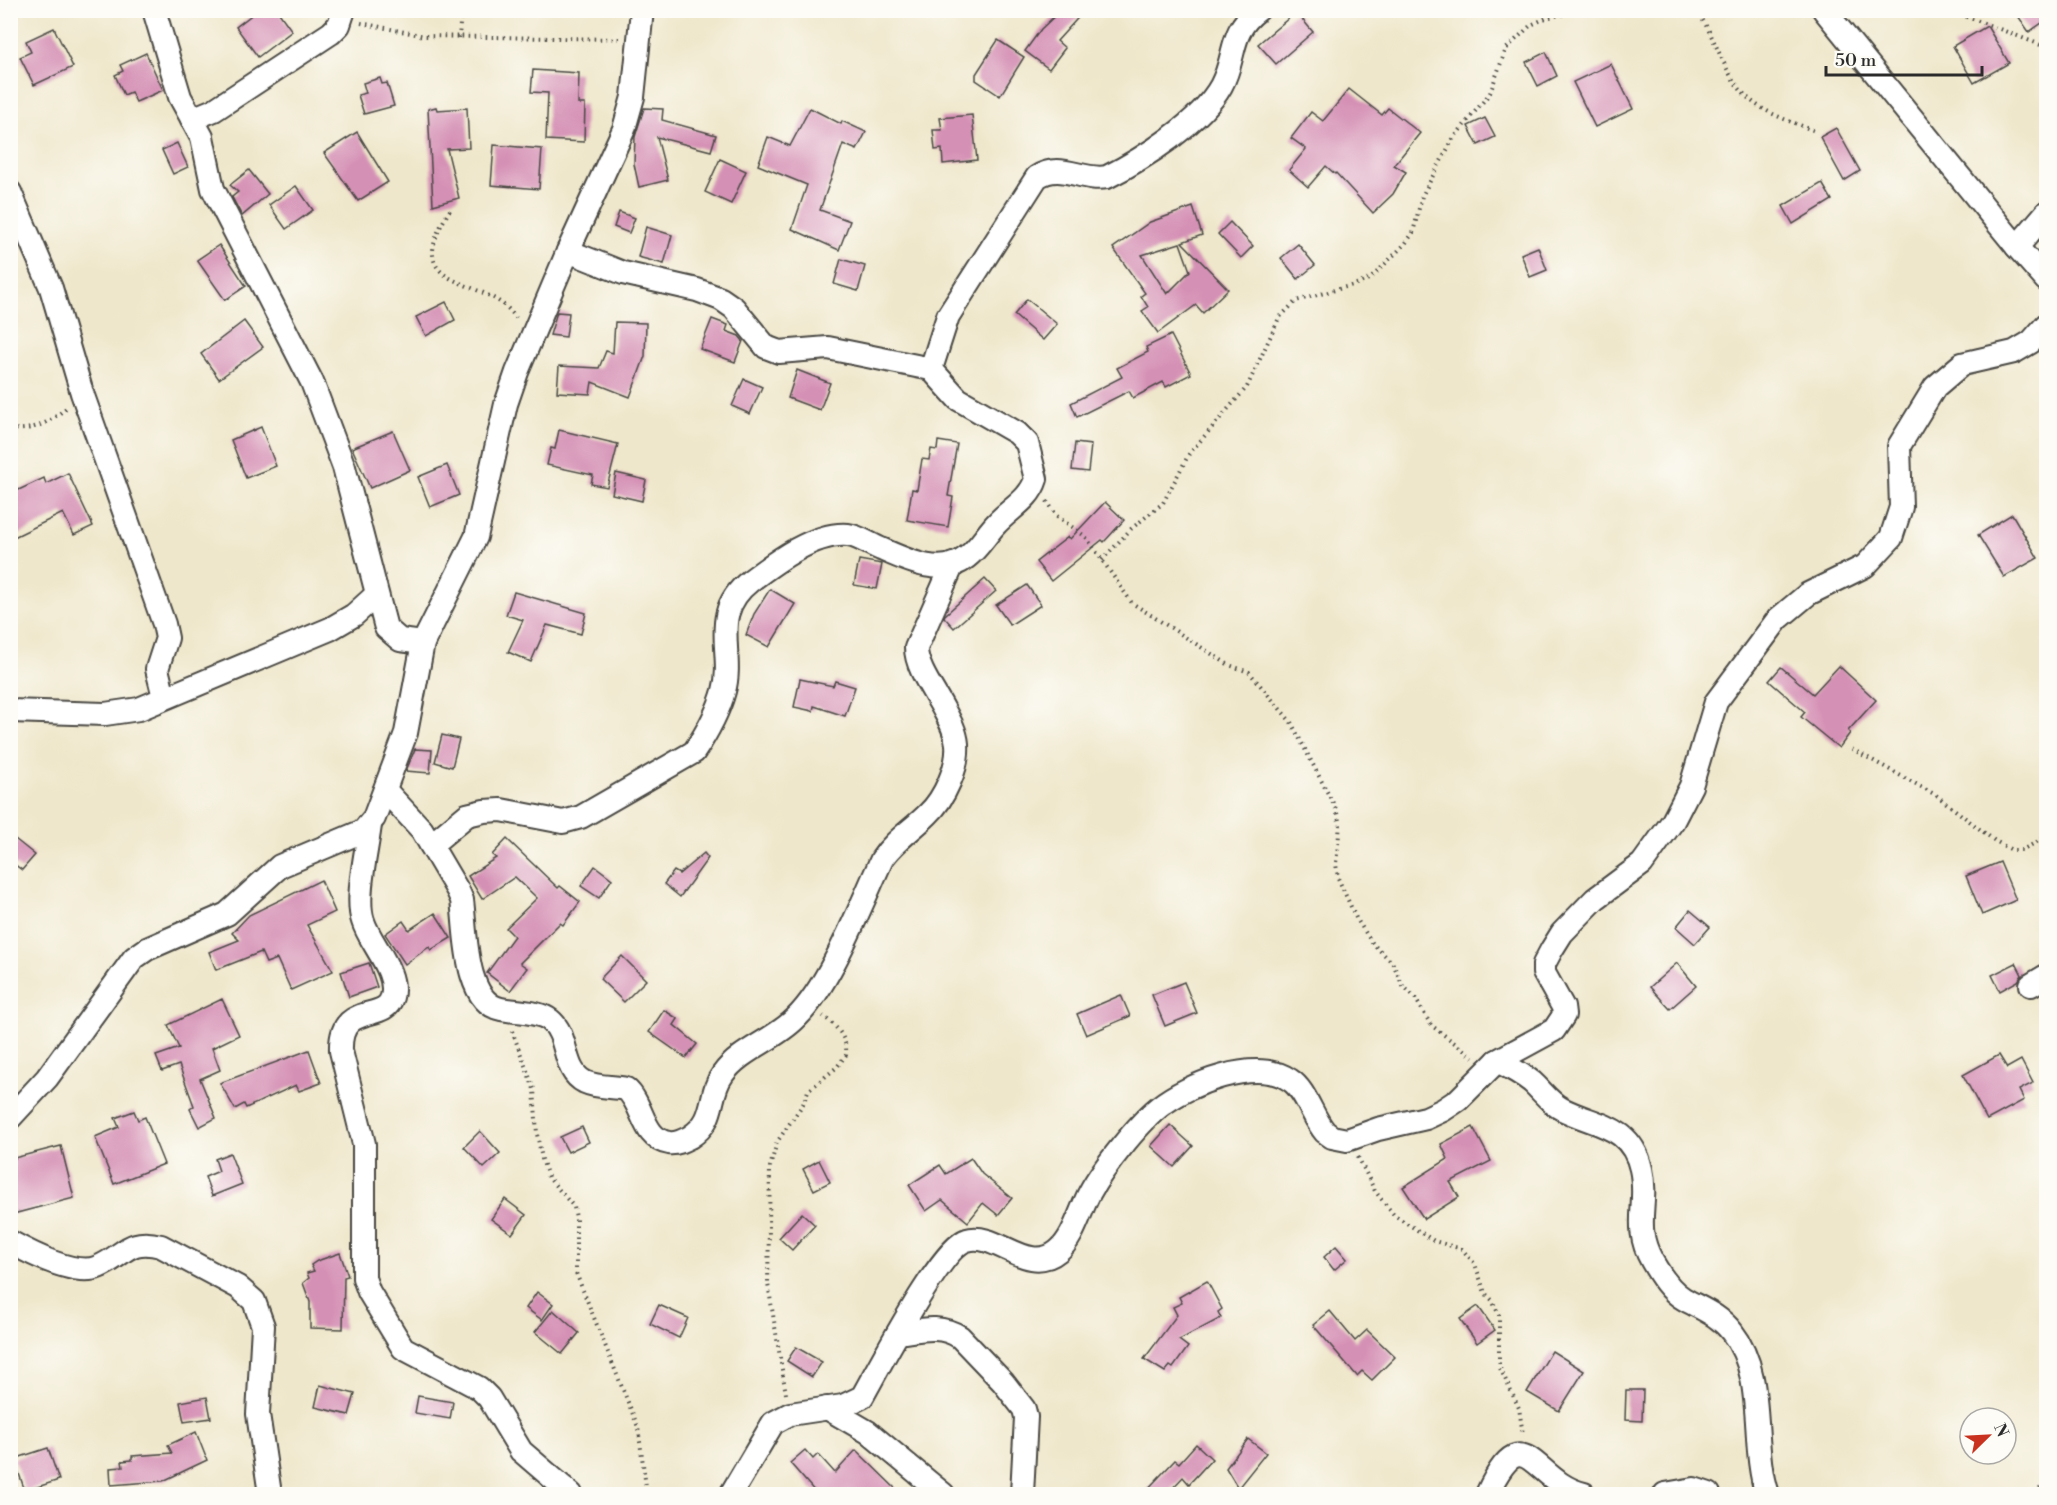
<svg xmlns="http://www.w3.org/2000/svg" width="2057" height="1505" viewBox="0 0 2057 1505" font-family="'Libre Bodoni',serif">
  <style>
    .building { fill: #d591b5; fill-rule: evenodd }
    .lines { fill: none; stroke-linecap: round; stroke-linejoin: round }
    .minor-casing { stroke: #484743; stroke-width: 26 }
    .path { stroke: #484743; stroke-width: 4; stroke-dasharray: 1.5 4.5; stroke-linecap: butt }
    .minor { stroke: #fff; stroke-width: 22 }
  </style>
  <rect width="100%" height="100%" fill="#fdfcf7"/>
  <filter id="ink" filterUnits="userSpaceOnUse"><feTurbulence type="fractalNoise" baseFrequency=".0167" numOctaves="2"/><feDisplacementMap in="SourceGraphic" scale="12" xChannelSelector="R" yChannelSelector="G"/><feConvolveMatrix kernelMatrix="1 2 1 2 8 2 1 2 1" color-interpolation-filters="sRGB"/></filter>
  <filter id="wash" filterUnits="userSpaceOnUse"><feTurbulence type="fractalNoise" baseFrequency=".008" numOctaves="4" result="noise"/><feDisplacementMap in="SourceGraphic" scale="24" xChannelSelector="R" yChannelSelector="G"/><feGaussianBlur stdDeviation="1.35" result="paint"/><feColorMatrix in="noise" values="0 0 0 0 0 0 0 0 0 0 0 0 0 0 0 0 0 1.4 0 .05"/><feComposite in="paint" operator="in"/></filter>
  <g filter="url(#wash)">
    <rect width="100%" height="100%" fill="#efe7cb"/>
    <g id="blocks">
      <!-- building -->
      <g class="building">
        <polygon points="258,10 277,10 292,31 258,57 236,27"/>
        <polygon points="1061,10 1085,10 1057,41 1065,48 1049,69 1025,51 1041,29"/>
        <polygon points="2014,10 2046,10 2046,20 2029,32"/>
        <polygon points="1296,12 1313,32 1276,64 1258,44"/>
        <polygon points="1987,26 2009,63 1974,83 1953,46"/>
        <polygon points="54,28 73,67 34,85 20,57 31,52 26,41"/>
        <polygon points="998,40 1024,57 1000,96 976,80 976,74"/>
        <polygon points="1546,52 1557,76 1538,86 1526,62"/>
        <polygon points="146,53 163,90 136,102 131,92 124,95 115,75 123,71 120,65"/>
        <polygon points="1611,64 1633,109 1595,127 1573,82"/>
        <polygon points="533,70 579,73 578,104 585,104 584,142 546,140 548,93 531,92"/>
        <polygon points="380,78 382,84 387,83 394,106 364,114 358,95 366,93 363,83"/>
        <polygon points="1349,89 1382,115 1388,108 1420,133 1394,165 1406,172 1393,194 1373,213 1336,173 1335,174 1326,166 1308,187 1289,170 1306,149 1291,138 1311,112 1323,121"/>
        <polygon points="436,107 437,110 467,108 469,148 447,149 459,198 433,205 428,109"/>
        <polygon points="644,108 663,109 662,120 716,135 711,151 657,137 668,180 639,187 634,164 635,137"/>
        <polygon points="810,108 841,124 842,121 866,132 857,150 843,144 820,210 850,221 839,250 792,229 807,185 758,165 768,137 790,146"/>
        <polygon points="972,115 977,160 943,164 942,149 935,150 933,130 942,130 940,118"/>
        <polygon points="1485,118 1495,137 1478,145 1468,126"/>
        <polygon points="1836,128 1860,171 1844,181 1820,137"/>
        <polygon points="357,132 388,182 358,201 324,153"/>
        <polygon points="177,143 188,167 173,174 162,150"/>
        <polygon points="494,145 542,149 539,189 491,185"/>
        <polygon points="720,159 746,171 731,204 705,192"/>
        <polygon points="249,170 268,194 242,216 232,197 238,192 230,185"/>
        <polygon points="1822,183 1832,200 1793,224 1783,206"/>
        <polygon points="296,186 313,210 286,229 269,205"/>
        <path d="M1193,207L1202,235L1182,242L1228,289L1203,313L1196,305L1158,333L1142,311L1148,307L1141,296L1145,293L1113,248L1150,222ZM1180,243L1190,271L1167,294L1142,255Z"/>
        <polygon points="619,212 635,218 629,233 614,227"/>
        <polygon points="1230,222 1253,246 1241,258 1218,234"/>
        <polygon points="646,227 672,235 664,264 638,257"/>
        <polygon points="1298,244 1315,265 1298,279 1281,258"/>
        <polygon points="219,245 246,286 225,300 197,260"/>
        <polygon points="1538,247 1547,270 1530,277 1521,254"/>
        <polygon points="841,259 865,266 858,291 834,284"/>
        <polygon points="1027,299 1057,324 1043,340 1014,315"/>
        <polygon points="446,302 455,320 426,336 416,317"/>
        <polygon points="557,312 569,313 566,337 550,335"/>
        <polygon points="712,319 728,325 726,331 739,336 743,341 735,362 700,349"/>
        <polygon points="244,321 263,347 219,379 201,354"/>
        <polygon points="615,322 646,323 645,356 630,397 592,382 590,394 557,392 559,366 599,368 606,351 613,353"/>
        <polygon points="1171,335 1191,374 1166,387 1163,382 1133,398 1129,391 1077,417 1071,403 1122,377 1117,368 1148,352 1146,347"/>
        <polygon points="797,370 830,383 820,410 788,398"/>
        <polygon points="744,379 762,387 750,414 732,406"/>
        <polygon points="261,427 276,466 246,478 231,440"/>
        <polygon points="559,430 618,444 607,487 591,484 593,475 547,465 551,448 555,449"/>
        <polygon points="393,431 410,470 370,488 352,448"/>
        <polygon points="938,441 957,444 948,496 953,497 948,527 907,520 912,489 917,490 922,459 929,460 931,449 937,450"/>
        <polygon points="1075,443 1091,445 1088,472 1072,470"/>
        <polygon points="447,465 459,495 430,507 418,477"/>
        <polygon points="68,473 93,526 74,535 63,513 10,539 10,494 44,478 46,484"/>
        <polygon points="616,473 646,480 642,501 612,494"/>
        <polygon points="1105,502 1124,520 1104,542 1102,540 1051,581 1036,562 1068,537 1070,539"/>
        <polygon points="2012,514 2038,558 2004,577 1978,535"/>
        <polygon points="859,560 882,564 877,589 854,585"/>
        <polygon points="985,579 996,591 954,628 944,617 945,615"/>
        <polygon points="1027,585 1041,605 1010,625 996,605"/>
        <polygon points="770,589 795,604 769,647 746,635 754,614"/>
        <polygon points="514,592 586,613 581,634 547,625 531,662 508,652 523,620 506,615"/>
        <polygon points="1839,666 1876,700 1848,731 1850,733 1839,748 1801,717 1805,712 1769,681 1781,667 1813,694"/>
        <polygon points="800,679 833,686 835,681 855,687 845,716 814,706 813,711 794,707"/>
        <polygon points="442,735 459,739 452,767 435,762"/>
        <polygon points="415,749 432,750 430,773 406,771"/>
        <polygon points="10,835 35,855 22,870 10,861"/>
        <polygon points="507,839 558,888 560,886 580,902 563,925 560,923 520,963 527,968 510,991 487,973 514,936 506,928 537,898 515,877 482,899 468,876 496,858 492,855"/>
        <polygon points="704,853 708,858 680,897 664,884 674,871 679,874"/>
        <polygon points="2000,862 2016,900 1982,915 1966,876"/>
        <polygon points="595,866 612,879 599,898 581,886"/>
        <polygon points="321,880 335,912 307,925 333,971 291,990 277,959 266,963 261,952 216,970 209,952 239,940 232,933 249,915"/>
        <polygon points="1690,910 1710,927 1695,944 1676,927"/>
        <polygon points="435,913 451,938 431,950 429,947 405,964 385,934 403,921 409,930"/>
        <polygon points="622,956 646,980 624,1002 600,979"/>
        <polygon points="369,963 377,987 349,997 341,972"/>
        <polygon points="1677,963 1696,986 1670,1009 1650,987"/>
        <polygon points="2016,963 2022,975 2018,981 2000,991 1992,975"/>
        <polygon points="1184,982 1197,1013 1165,1026 1152,995"/>
        <polygon points="1121,995 1130,1016 1086,1035 1077,1014"/>
        <polygon points="222,999 239,1035 212,1048 220,1070 200,1079 216,1118 199,1127 190,1109 194,1106 179,1065 162,1071 156,1056 179,1048 168,1025"/>
        <polygon points="664,1010 678,1019 674,1025 697,1044 686,1058 649,1032"/>
        <polygon points="309,1050 321,1083 299,1091 296,1085 246,1108 244,1104 235,1109 220,1083"/>
        <polygon points="1999,1055 2007,1068 2021,1060 2033,1083 2019,1090 2024,1100 1987,1120 1963,1075"/>
        <polygon points="134,1111 138,1120 145,1117 164,1164 114,1184 95,1137 119,1127 115,1118"/>
        <polygon points="1170,1125 1193,1146 1174,1167 1151,1146"/>
        <polygon points="582,1127 589,1142 568,1152 560,1137"/>
        <polygon points="1473,1127 1491,1161 1450,1182 1459,1197 1424,1219 1403,1187 1448,1159 1441,1144"/>
        <polygon points="480,1131 500,1153 484,1168 464,1147"/>
        <polygon points="61,1146 74,1198 13,1214 10,1202 10,1159"/>
        <polygon points="230,1153 242,1184 212,1196 205,1177 219,1171 215,1159"/>
        <polygon points="971,1158 982,1174 1012,1198 998,1215 983,1203 968,1222 942,1200 926,1211 909,1185 940,1165 946,1174"/>
        <polygon points="819,1160 830,1182 814,1190 803,1169"/>
        <polygon points="505,1199 526,1215 512,1234 491,1219"/>
        <polygon points="802,1213 815,1225 792,1250 779,1238"/>
        <polygon points="1336,1246 1347,1259 1334,1270 1324,1257"/>
        <polygon points="340,1253 348,1276 344,1277 343,1329 310,1328 310,1302 303,1283 309,1278 307,1273 314,1271 311,1265 317,1261"/>
        <polygon points="1207,1281 1222,1309 1218,1312 1221,1318 1179,1340 1188,1347 1173,1368 1170,1366 1165,1372 1144,1359 1177,1315 1173,1307 1182,1303 1179,1297"/>
        <polygon points="537,1292 553,1304 542,1320 526,1308"/>
        <polygon points="659,1305 688,1318 679,1338 650,1324"/>
        <polygon points="1478,1306 1495,1330 1477,1343 1460,1319"/>
        <polygon points="553,1310 579,1333 562,1354 535,1332"/>
        <polygon points="1330,1311 1355,1341 1367,1330 1395,1357 1372,1380 1362,1371 1357,1376 1313,1325"/>
        <polygon points="796,1347 822,1362 812,1377 787,1361"/>
        <polygon points="1552,1351 1584,1371 1559,1411 1527,1392"/>
        <polygon points="320,1385 355,1394 349,1415 315,1407"/>
        <polygon points="1626,1390 1643,1390 1642,1421 1625,1420"/>
        <polygon points="418,1396 453,1402 450,1419 415,1413"/>
        <polygon points="207,1397 211,1418 184,1422 180,1402"/>
        <polygon points="196,1432 207,1460 163,1481 111,1485 110,1468 123,1467 122,1461 132,1460 132,1456 172,1453 168,1445"/>
        <polygon points="1248,1439 1266,1453 1238,1488 1226,1468"/>
        <polygon points="1196,1444 1212,1459 1189,1484 1183,1477 1167,1494 1143,1494 1175,1460 1179,1463"/>
        <polygon points="48,1448 59,1480 25,1491 14,1459"/>
        <polygon points="805,1450 813,1459 818,1454 835,1473 856,1450 901,1494 817,1494 790,1463"/>
      </g>
    </g>
  </g>
  <g filter="url(#ink)">
    <use href="#blocks" fill-opacity="0" stroke="#484743" stroke-width="1.5"/>
    <g class="lines">
      <defs>
        <g id="minor">
          <polyline points="154,10 180,97 202,137 213,189 312,382 344,467 386,628 400,640 423,643"/>
          <polyline points="1824,10 2017,247 2046,280"/>
          <polyline points="192,119 214,110 331,33 339,25 344,10"/>
          <polyline points="10,192 51,288 82,393 164,624 167,638 157,669 164,697"/>
          <polyline points="2017,247 2046,213"/>
          <path d="M931,369L948,316L1037,177C1061,161 1082,182 1107,177C1143,159 1201,122 1221,86C1237,57 1228,32 1258,10"/>
          <polyline points="10,711 105,714 139,709 330,629 354,615 376,595"/>
          <path d="M385,790L422,830L458,891L462,900C466,929 464,1002 501,1009C515,1012 539,1011 550,1020C570,1036 561,1070 585,1082C598,1088 612,1086 626,1089C644,1104 642,1139 669,1143C677,1144 684,1140 690,1137C718,1119 707,1095 723,1074C740,1050 774,1040 795,1019C830,986 861,904 882,859C894,841 912,830 928,814C944,799 959,767 957,744C956,732 950,721 944,710C935,692 916,668 916,648L953,564"/>
          <path d="M370,825C367,850 355,898 363,921C370,944 399,972 392,997C385,1024 339,1000 341,1051L364,1144V1278L369,1292L403,1348L479,1388L489,1398L521,1451L571,1494"/>
          <path d="M431,845L467,815L484,811L501,810L563,822L581,817L694,752C706,734 718,713 724,691C735,652 708,614 750,581C775,562 815,532 848,535C858,536 871,545 881,549C906,560 942,578 967,557C979,548 987,533 997,523C1011,508 1030,499 1036,479L1027,443L1017,433L958,399L931,369L828,348L779,352L766,347L734,308L721,299L697,290L623,273L568,251"/>
          <polyline points="2031,985 2046,976"/>
          <path d="M1497,1061C1509,1067 1522,1074 1532,1082C1542,1091 1550,1103 1562,1109C1595,1126 1631,1124 1641,1169C1649,1204 1632,1225 1652,1261C1660,1275 1670,1291 1684,1299C1702,1309 1719,1315 1732,1332C1767,1376 1750,1445 1767,1494"/>
          <polyline points="10,1118 47,1078 134,958 147,949 227,914 280,866 363,831 374,818 406,733 423,643 476,537 506,404 517,372 568,251 624,129 633,97 642,10"/>
          <path d="M10,1242C30,1253 76,1277 98,1267C125,1256 127,1237 161,1246L238,1287L254,1301L263,1326L258,1414L270,1494"/>
          <path d="M898,1333C921,1330 940,1324 960,1337L1003,1382L1024,1409L1026,1417L1022,1494"/>
          <polyline points="827,1408 868,1432 943,1494"/>
          <path d="M731,1494L773,1423L790,1414L843,1406L862,1397C878,1369 941,1247 967,1240C996,1231 1028,1276 1058,1251C1074,1238 1080,1210 1090,1192C1103,1168 1138,1124 1159,1107C1188,1084 1255,1057 1290,1080C1306,1090 1312,1117 1325,1132L1332,1137L1347,1140L1378,1129L1426,1118L1443,1110L1458,1100L1497,1061L1554,1030L1564,1015L1563,1007L1544,973V964L1552,949L1562,933L1595,899L1642,864L1673,821L1691,786L1716,702L1778,619L1808,594L1865,566L1891,538L1901,507L1899,446L1935,387L1962,364L2014,352L2031,342L2046,325"/>
          <path d="M1487,1494C1525,1413 1532,1482 1584,1494"/>
          <polyline points="1665,1494 1694,1489 1709,1494"/>
        </g>
      </defs>
      <!-- minor casing -->
      <use href="#minor" class="minor-casing"/>
      <!-- path -->
      <g class="path">
        <path d="M1696,10C1716,36 1722,71 1745,95C1762,113 1793,122 1815,131"/>
        <polyline points="1943,10 1976,20 2046,47"/>
        <polyline points="361,23 425,36 619,39"/>
        <polyline points="459,38 461,10"/>
        <path d="M450,210C396,295 485,272 516,318"/>
        <path d="M10,429C34,431 49,423 66,408"/>
        <polyline points="1047,501 1057,516 1086,537 1132,603 1229,665 1249,672 1291,722 1336,809 1340,825 1336,864 1338,878 1356,918 1373,944 1392,962 1403,986 1414,996 1431,1025 1473,1057"/>
        <polyline points="1102,560 1131,529 1163,503 1189,454 1247,387 1279,318 1296,301 1360,283 1371,278 1405,244 1413,233 1422,196 1453,139 1490,93 1506,49 1531,25 1546,18 1582,10"/>
        <polyline points="1852,749 1936,795 1995,841 2012,850 2022,850 2046,837"/>
        <polyline points="512,1031 534,1089 537,1134 542,1159 548,1177 574,1207 576,1218 576,1273 638,1427 647,1494"/>
        <polyline points="1358,1157 1375,1191 1394,1215 1434,1241 1462,1249 1475,1264 1485,1293 1492,1300 1499,1315 1499,1366 1519,1408 1523,1435"/>
        <path d="M786,1394L768,1284L770,1167L777,1142L803,1104L808,1091L837,1067L846,1055C848,1037 835,1025 823,1016"/>
        <polyline points="2036,1494 2046,1481"/>
      </g>
      <!-- minor -->
      <use href="#minor" class="minor"/>
    </g>
  </g>
  <!-- margin -->
  <rect width="2057" height="1505" fill="none" stroke="#fdfcf7" stroke-width="36"/>
  <!-- north arrow -->
  <g transform="translate(1988 1436) rotate(66)"><circle r="28" fill="#fdfcf7" stroke="#a9a8a5" stroke-width="1.5"/>
  <path d="M0-4.5L10 22L0 15L-10 22Z" fill="#c8321e"/>
  <text y="-9" font-size="16" font-weight="bold" text-anchor="middle" fill="#2b2b2b">N</text>
  </g>
  <!-- scale -->
  <path d="M1826 66v9h156v-9" fill="none" stroke="#2b2b2b" stroke-width="3"/>
  <text x="1835" y="66" font-size="18" fill="#2b2b2b" stroke="#fdfcf7" stroke-width="4.5" paint-order="stroke">50 m</text>
</svg>
